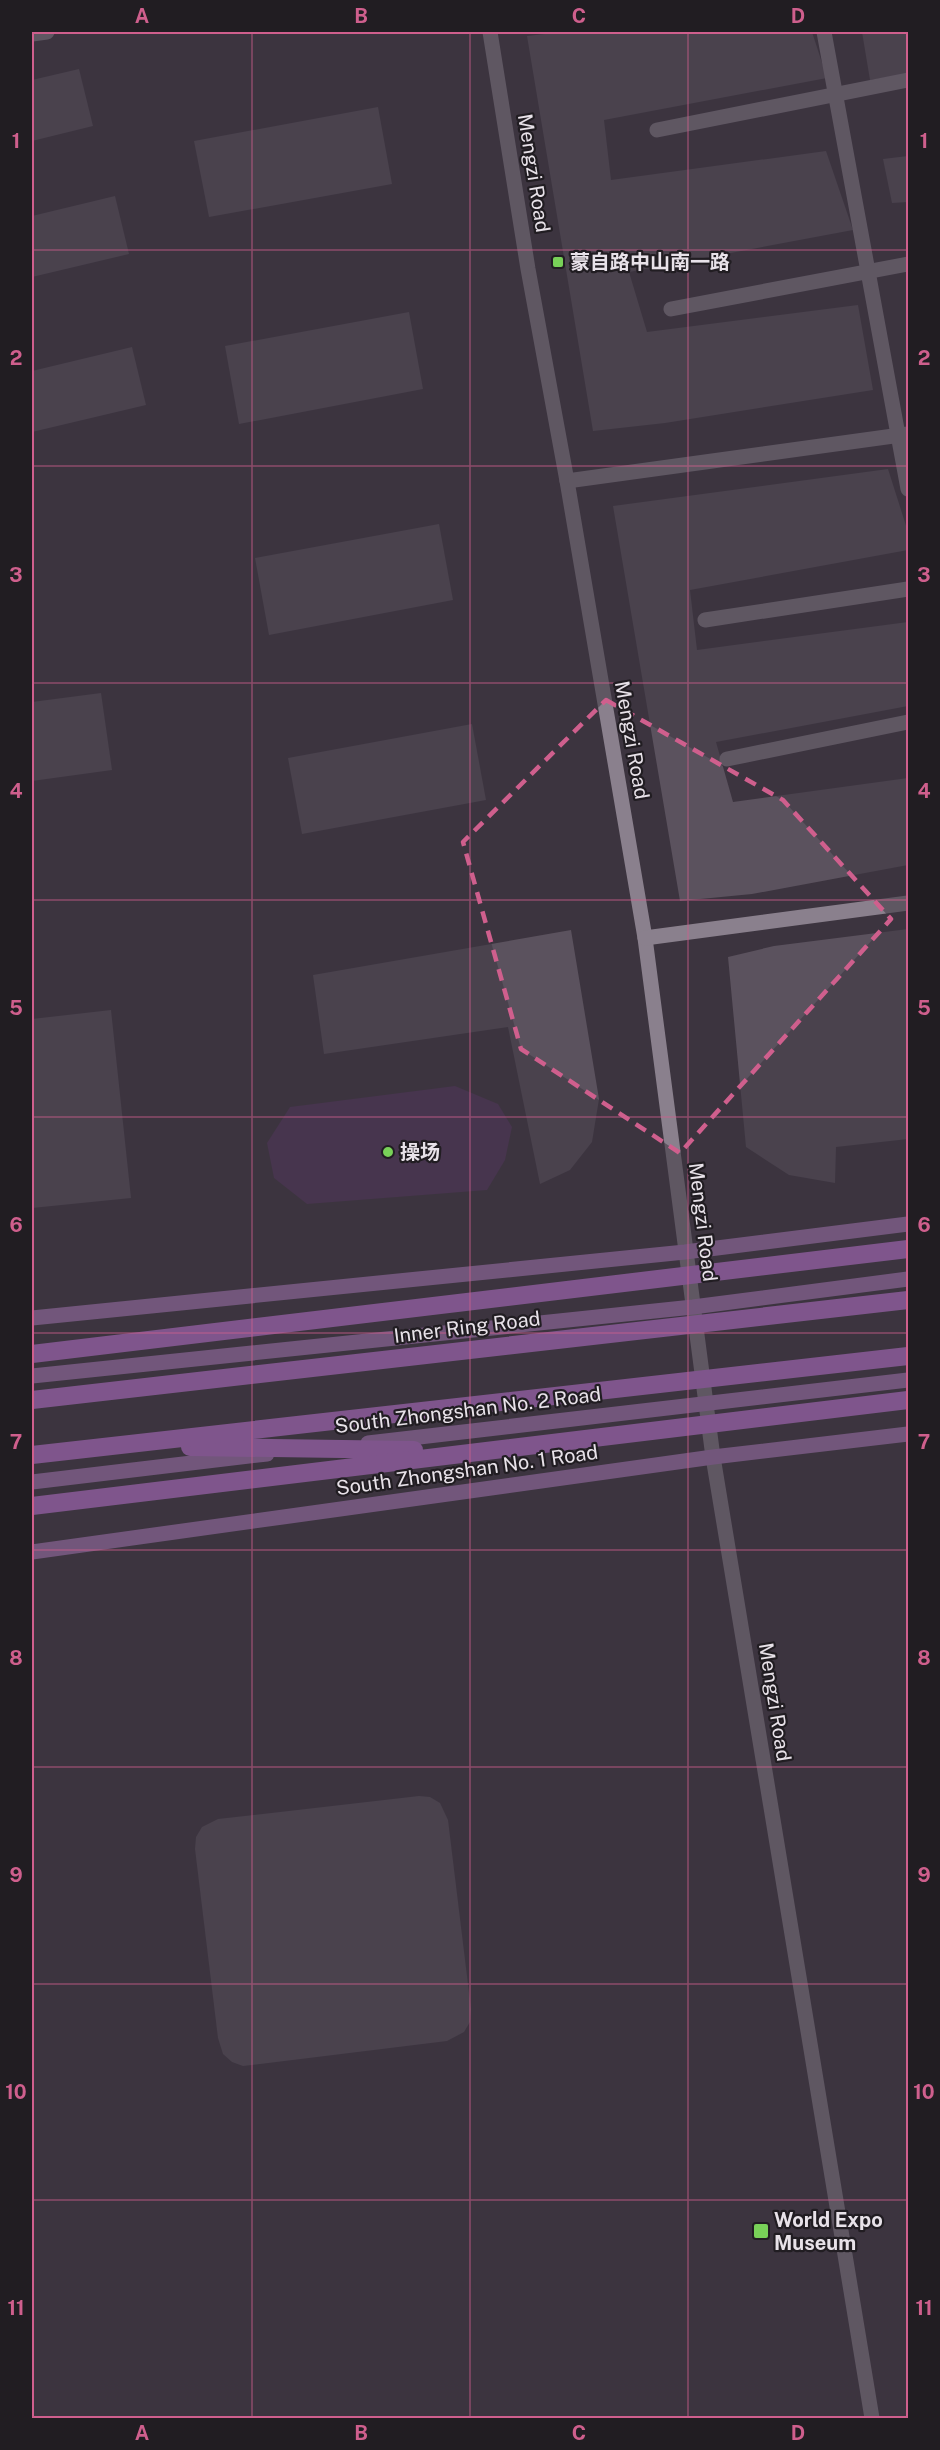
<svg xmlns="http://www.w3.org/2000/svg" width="940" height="2450" viewBox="0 0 940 2450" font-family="'Public Sans','Noto Sans SC',sans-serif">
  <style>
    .green { fill: #55355f }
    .building { fill: #5b525e }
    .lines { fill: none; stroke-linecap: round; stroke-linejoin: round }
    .minor { stroke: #8a808d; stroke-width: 15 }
    .major { stroke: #b47ec4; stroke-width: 15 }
    .highway { stroke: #d07de8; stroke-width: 18 }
    .marked { fill: none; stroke: #cf5f8d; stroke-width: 4.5; stroke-dasharray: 12 8; stroke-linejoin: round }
    .grid { fill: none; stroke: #cf5f8d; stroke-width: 1.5; stroke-opacity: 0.55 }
    .poi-dot { fill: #78d158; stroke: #211d22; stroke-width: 2 }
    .labels { text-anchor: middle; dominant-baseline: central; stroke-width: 4.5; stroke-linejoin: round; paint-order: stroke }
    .street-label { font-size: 20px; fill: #e8e2e9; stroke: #211d22 }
    .poi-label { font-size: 20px; font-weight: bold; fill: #e8e2e9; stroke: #211d22; text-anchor: start }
    .neatline { fill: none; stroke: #cf5f8d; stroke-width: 2 }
    .grid-label { font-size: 20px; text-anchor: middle; font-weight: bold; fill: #cf5f8d }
  </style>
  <rect width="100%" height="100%" fill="#3c343f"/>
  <!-- green -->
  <polygon class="green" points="455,1086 498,1104 512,1127 505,1160 487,1190 307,1204 274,1178 267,1143 290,1107"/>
  <!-- building -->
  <g class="building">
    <polygon points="562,32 812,32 827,78 604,120 611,180 826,151 853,230 629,272 647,332 858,305 873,390 665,423 593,431 527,36"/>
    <polygon points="862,32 908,32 908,74 870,80"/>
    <polygon points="79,69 93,126 32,141 32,80"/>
    <polygon points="378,107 392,184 209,217 194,141"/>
    <polygon points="908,156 908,202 892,203 883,159"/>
    <polygon points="115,196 129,254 32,277 32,216"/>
    <polygon points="409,312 423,389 239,424 225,346"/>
    <polygon points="132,347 146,405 32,432 32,371"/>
    <polygon points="888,469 908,532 908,550 690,590 697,650 908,622 908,706 716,742 733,802 908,778 908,865 752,894 680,901 613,506"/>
    <polygon points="439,524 453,600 269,635 255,558"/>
    <polygon points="101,693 112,770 32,781 32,702"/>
    <polygon points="472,724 486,800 302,834 288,758"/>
    <polygon points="908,929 908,1139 836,1147 835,1183 789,1175 746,1147 728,957 774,946"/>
    <polygon points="571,930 599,1099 592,1142 570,1170 540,1184 508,1027 324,1054 313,975"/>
    <polygon points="111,1010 131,1198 32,1208 32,1019"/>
    <polygon points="419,1796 430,1797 440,1803 448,1820 471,2009 470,2022 464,2032 447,2041 243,2066 232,2062 223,2054 218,2038 195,1849 196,1837 202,1827 218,1819"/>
  </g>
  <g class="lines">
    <!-- minor -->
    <g class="minor">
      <polyline points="490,32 528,269 567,481 645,938 713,1457 872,2418"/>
      <polyline points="824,32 908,489"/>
      <polyline points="32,34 47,32"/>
      <polyline points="657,130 908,80"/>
      <polyline points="671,309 908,264"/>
      <polyline points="567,481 908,434"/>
      <polyline points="705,620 908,589"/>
      <polyline points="727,759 908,722"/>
      <polyline points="645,938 908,903"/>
    </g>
    <!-- major -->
    <g class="major">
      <polyline points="32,1318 685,1252 908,1224"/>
      <polyline points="32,1376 693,1307 908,1279"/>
      <polyline points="368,1443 908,1380"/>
      <polyline points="32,1482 267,1454"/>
      <polyline points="32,1552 713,1457 908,1434"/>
    </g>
    <!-- highway -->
    <g class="highway">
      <polyline points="32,1354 908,1249"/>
      <polyline points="32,1400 908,1300"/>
      <polyline points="190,1447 414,1450"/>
      <polyline points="32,1455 908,1356"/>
      <polyline points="32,1506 908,1400"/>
    </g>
  </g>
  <!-- marked area -->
  <path d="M0 0H940V2450H0ZM606,700L783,800L891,919L680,1153L521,1049L463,842Z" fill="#3c343f" fill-opacity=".55" fill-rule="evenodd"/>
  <path class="marked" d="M606,700L783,800L891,919L680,1153L521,1049L463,842Z"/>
  <!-- grid -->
  <path class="grid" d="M252,32V2418M470,32V2418M688,32V2418M32,250H908M32,466H908M32,683H908M32,900H908M32,1117H908M32,1333H908M32,1550H908M32,1767H908M32,1984H908M32,2200H908"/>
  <!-- markers -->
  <g class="poi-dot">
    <rect x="552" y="256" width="12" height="12" rx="3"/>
    <circle cx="388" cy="1152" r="6"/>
    <rect x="753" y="2223" width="16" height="16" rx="3"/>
  </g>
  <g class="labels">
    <!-- street labels -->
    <g class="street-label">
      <text transform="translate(534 173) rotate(81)">Mengzi Road</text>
      <text transform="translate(632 740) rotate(80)">Mengzi Road</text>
      <text transform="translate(703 1222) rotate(83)">Mengzi Road</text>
      <text transform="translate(467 1327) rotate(-7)">Inner Ring Road</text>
      <text transform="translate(468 1410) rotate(-7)">South Zhongshan No. 2 Road</text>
      <text transform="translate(467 1470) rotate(-8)">South Zhongshan No. 1 Road</text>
      <text transform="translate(775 1702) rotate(81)">Mengzi Road</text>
    </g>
    <!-- poi labels -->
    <g class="poi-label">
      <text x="570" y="262">蒙自路中山南一路</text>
      <text x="400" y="1152">操场</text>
      <text x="774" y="2220">World Expo<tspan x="774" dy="23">Museum</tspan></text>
    </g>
  </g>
  <!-- border -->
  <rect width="940" height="2450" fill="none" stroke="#211d22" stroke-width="66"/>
  <rect x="33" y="33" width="874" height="2384" class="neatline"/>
  <g class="grid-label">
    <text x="142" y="23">A</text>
    <text x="361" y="23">B</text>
    <text x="579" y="23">C</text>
    <text x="798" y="23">D</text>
    <text x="16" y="148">1</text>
    <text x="924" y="148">1</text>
    <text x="16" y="365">2</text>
    <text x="924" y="365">2</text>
    <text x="16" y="582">3</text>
    <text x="924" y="582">3</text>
    <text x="16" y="798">4</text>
    <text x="924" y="798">4</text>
    <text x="16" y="1015">5</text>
    <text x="924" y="1015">5</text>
    <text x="16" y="1232">6</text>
    <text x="924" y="1232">6</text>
    <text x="16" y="1449">7</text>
    <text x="924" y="1449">7</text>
    <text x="16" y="1665">8</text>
    <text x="924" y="1665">8</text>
    <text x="16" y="1882">9</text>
    <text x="924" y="1882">9</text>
    <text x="16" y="2099">10</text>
    <text x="924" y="2099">10</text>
    <text x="16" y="2315">11</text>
    <text x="924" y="2315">11</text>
    <text x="142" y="2440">A</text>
    <text x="361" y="2440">B</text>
    <text x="579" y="2440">C</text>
    <text x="798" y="2440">D</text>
  </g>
</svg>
